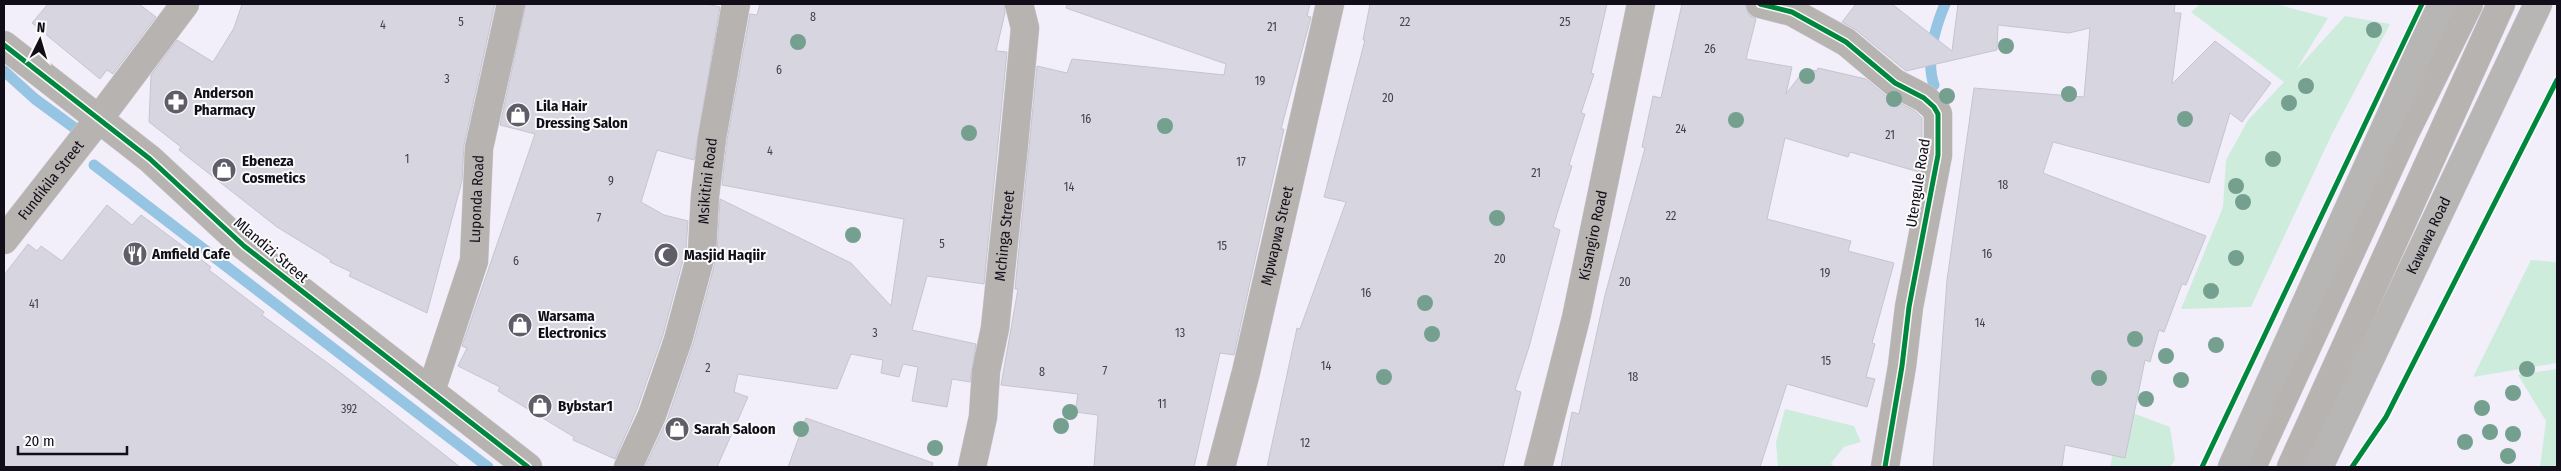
<svg xmlns="http://www.w3.org/2000/svg" width="2561" height="471" viewBox="0 0 2561 471" font-family="'Fira Sans Condensed',sans-serif">
  <style>
    .green { fill: #ceecdc }
    .lines { fill: none; stroke-linecap: round; stroke-linejoin: round }
    .stream { stroke: #96c4e3; stroke-width: 11 }
    .building { fill: #d6d5e0; stroke: #c5c5d0 }
    .minor-casing { stroke: #cfccd5; stroke-width: 29 }
    .major-casing { stroke: #cfccd5; stroke-width: 29 }
    .minor { stroke: #b6b3b1; stroke-width: 28 }
    .major { stroke: #b8b5b5; stroke-width: 28 }
    .cycleway-casing { stroke: #fafafa; stroke-width: 8 }
    .cycleway { stroke: #00873e; stroke-width: 5 }
    .tree { fill: #759f8f }
    .labels { text-anchor: middle; dominant-baseline: central; stroke-width: 4; stroke-linejoin: round; paint-order: stroke }
    .number-label { font-size: 12px; fill: #42404b }
    .poi-label { font-size: 15px; font-weight: bold; fill: #110e19; stroke: #fafafa; text-anchor: start }
    .street-label { font-size: 15px; fill: #110e19; stroke: #fafafa }
  </style>
  <rect width="100%" height="100%" fill="#f2effa"/>
  <!-- green -->
  <g class="green">
    <polygon points="2200,4 2276,4 2328,18 2296,70 2345,16 2390,24 2332,134 2251,307 2181,309 2223,207 2226,160 2248,120 2284,82 2191,12"/>
    <polygon points="2531,260 2557,262 2557,363 2473,377"/>
    <polygon points="2557,369 2557,467 2540,467 2546,421 2518,375"/>
    <polygon points="1785,409 1854,426 1861,442 1844,447 1831,463 1834,467 1778,467 1776,442"/>
    <polygon points="2122,409 2170,427 2175,460 2170,467 2110,467"/>
  </g>
  <g class="lines">
    <!-- stream -->
    <g class="stream">
      <polyline points="4,71 35,99 76,129"/>
      <path d="M1934,85C1925,59 1935,28 1945,4"/>
      <polyline points="94,165 488,467"/>
    </g>
  </g>
  <!-- building -->
  <g class="building">
    <polygon points="48,4 139,4 156,17 113,74 107,70 100,79 32,23"/>
    <polygon points="242,4 495,4 464,145 462,181 427,313 349,276 351,272 330,262 331,260 277,227 179,150 181,147 149,122 151,75 177,40 213,62 234,28"/>
    <polygon points="526,4 707,4 720,7 694,160 657,150 641,202 664,215 688,221 686,249 663,335 637,409 615,459 573,440 574,437 498,391 500,387 458,366 467,348 462,346 535,134 500,125"/>
    <polygon points="760,4 1004,4 1005,13 996,51 1007,52 984,284 927,276 912,330 976,344 970,382 952,379 947,407 912,401 918,367 903,364 899,377 881,373 883,360 851,354 837,389 738,374 734,392 748,397 717,467 645,467 667,420 693,344 717,255 720,199 851,263 891,306 904,219 722,185 727,140 750,14 757,15"/>
    <polygon points="1067,4 1310,4 1307,16 1311,17 1281,129 1284,129 1234,355 1220,353 1194,467 1094,467 1098,415 1075,412 1078,394 1001,385 1018,289 1015,289 1037,66 1067,73 1072,59 1224,75 1226,64 1066,8"/>
    <polygon points="1370,4 1607,4 1591,73 1594,74 1581,113 1585,114 1569,165 1572,166 1553,227 1560,230 1529,347 1515,390 1521,392 1503,467 1267,467 1297,328 1300,329 1346,202 1324,197 1365,40 1363,40"/>
    <polygon points="1682,4 1745,4 1749,15 1756,19 1746,59 1792,67 1786,94 1805,69 1817,71 1818,68 1866,79 1885,95 1915,111 1922,118 1922,154 1919,172 1850,152 1848,157 1785,138 1767,219 1851,241 1848,251 1894,263 1872,343 1875,344 1866,377 1875,379 1867,407 1787,384 1760,467 1561,467 1572,412 1579,414 1605,295 1645,148 1642,147 1653,96 1661,98"/>
    <polygon points="1856,4 1892,4 1952,51 1958,4 2175,4 2174,13 2181,13 2172,84 2215,41 2271,83 2242,122 2230,113 2209,183 2053,142 2043,173 2206,236 2186,285 2182,284 2164,332 2159,330 2150,362 2145,360 2125,458 2065,445 2062,467 1933,467 1947,280 1974,88 2084,97 2090,28 2069,33 1998,25 1997,50 1906,71 1856,30 1842,22"/>
    <polygon points="107,205 132,225 141,215 211,267 209,270 264,312 262,315 337,370 460,467 4,467 4,275 28,244 37,251 41,246 62,261"/>
    <polygon points="806,418 933,463 932,467 788,467"/>
  </g>
  <g class="lines">
    <defs>
      <g id="minor">
        <polyline points="1760,4 1792,12 1846,42 1895,83 1924,98 1934,107 1938,114 1938,155 1909,307 1902,366 1885,467"/>
        <polyline points="4,45 150,159 244,246 528,467"/>
        <path id="s1" d="M4,240L98,120L185,4"/>
        <path id="s2" d="M431,391L474,261L479,148L511,4"/>
        <path id="s3" d="M628,467L652,415L678,340L702,251L705,196L712,138L736,4"/>
        <path id="s4" d="M972,467L983,417L986,371L995,328L1013,154L1025,28L1019,4"/>
        <path id="s5" d="M1221,467L1246,372L1330,4"/>
        <path id="s6" d="M1538,467L1576,318L1641,4"/>
        <polyline points="2252,467 2406,131 2469,4"/>
        <polyline points="2291,467 2501,4"/>
      </g>
      <g id="major">
        <polyline points="2232,467 2441,4"/>
        <path id="s7" d="M2319,467L2538,4"/>
      </g>
    </defs>
    <!-- minor casing -->
    <use href="#minor" class="minor-casing"/>
    <!-- major casing -->
    <use href="#major" class="major-casing"/>
    <!-- minor -->
    <use href="#minor" class="minor"/>
    <!-- major -->
    <use href="#major" class="major"/>
    <defs>
      <g id="cycleway">
        <polyline points="1760,4 1792,12 1846,42 1895,83 1924,98 1934,107 1938,114 1938,155 1909,307 1902,366 1885,467"/>
        <polyline points="4,45 150,159 244,246 528,467"/>
        <polyline points="2202,467 2422,4"/>
        <polyline points="2352,467 2386,417 2557,80"/>
      </g>
    </defs>
    <!-- cycleway casing -->
    <use href="#cycleway" class="cycleway-casing"/>
    <!-- cycleway -->
    <use href="#cycleway" class="cycleway"/>
  </g>
  <!-- trees -->
  <g class="tree">
    <circle cx="2374" cy="30" r="8"/>
    <circle cx="798" cy="42" r="8"/>
    <circle cx="2006" cy="46" r="8"/>
    <circle cx="1807" cy="76" r="8"/>
    <circle cx="2306" cy="86" r="8"/>
    <circle cx="2069" cy="94" r="8"/>
    <circle cx="1947" cy="96" r="8"/>
    <circle cx="1894" cy="99" r="8"/>
    <circle cx="2289" cy="103" r="8"/>
    <circle cx="2185" cy="119" r="8"/>
    <circle cx="1736" cy="120" r="8"/>
    <circle cx="1165" cy="126" r="8"/>
    <circle cx="969" cy="133" r="8"/>
    <circle cx="2273" cy="159" r="8"/>
    <circle cx="2236" cy="186" r="8"/>
    <circle cx="2243" cy="202" r="8"/>
    <circle cx="1497" cy="218" r="8"/>
    <circle cx="853" cy="235" r="8"/>
    <circle cx="2236" cy="258" r="8"/>
    <circle cx="2211" cy="291" r="8"/>
    <circle cx="1425" cy="303" r="8"/>
    <circle cx="1432" cy="334" r="8"/>
    <circle cx="2135" cy="339" r="8"/>
    <circle cx="2216" cy="345" r="8"/>
    <circle cx="2166" cy="356" r="8"/>
    <circle cx="2527" cy="369" r="8"/>
    <circle cx="1384" cy="377" r="8"/>
    <circle cx="2099" cy="378" r="8"/>
    <circle cx="2181" cy="380" r="8"/>
    <circle cx="2513" cy="393" r="8"/>
    <circle cx="2146" cy="399" r="8"/>
    <circle cx="2482" cy="408" r="8"/>
    <circle cx="1070" cy="412" r="8"/>
    <circle cx="1061" cy="426" r="8"/>
    <circle cx="801" cy="429" r="8"/>
    <circle cx="2490" cy="432" r="8"/>
    <circle cx="2513" cy="434" r="8"/>
    <circle cx="2465" cy="442" r="8"/>
    <circle cx="935" cy="448" r="8"/>
    <circle cx="2508" cy="456" r="8"/>
  </g>
  <!-- icons -->
  <defs>
    <symbol id="pharmacy-disc" viewBox="-11 -11 22 22"><circle r="9.5" fill="#605d68" stroke="#fafafa"/><path d="M-2-6h4v4h4v4h-4v4h-4v-4h-4v-4h4Z" fill="#fff"/></symbol>
    <symbol id="shop-disc" viewBox="-11 -11 22 22"><circle r="9.5" fill="#605d68" stroke="#fafafa"/><path d="M-5-2.5h2.3a2.7 3.5 0 0 1 5.4 0H5L5.5 6h-11ZM-1.5-2.5h3a1.5 2.3 0 0 0-3 0Z" fill="#fff"/></symbol>
    <symbol id="restaurant-disc" viewBox="-11 -11 22 22"><circle r="9.5" fill="#605d68" stroke="#fafafa"/><path d="M-5-6h1v4h1v-4h1v4h1v-4h1v5L-1.5 .5V6h-2V.5L-5-1ZM5-6V6H3V1.5H1.5Q1.5-4 5-6Z" fill="#fff"/></symbol>
    <symbol id="mosque-disc" viewBox="-11 -11 22 22"><circle r="9.5" fill="#605d68" stroke="#fafafa"/><path d="M3.5-4.9A6 6 0 1 0 3.5 4.9A5 5 0 1 1 3.5-4.9Z" fill="#fff"/></symbol>
  </defs>
  <g fill-rule="evenodd">
    <use href="#pharmacy-disc" x="162" y="88" width="28" height="28"/>
    <use href="#shop-disc" x="504" y="101" width="28" height="28"/>
    <use href="#shop-disc" x="210" y="156" width="28" height="28"/>
    <use href="#restaurant-disc" x="121" y="240" width="28" height="28"/>
    <use href="#mosque-disc" x="652" y="241" width="28" height="28"/>
    <use href="#shop-disc" x="506" y="311" width="28" height="28"/>
    <use href="#shop-disc" x="526" y="392" width="28" height="28"/>
    <use href="#shop-disc" x="663" y="415" width="28" height="28"/>
  </g>
  <g class="labels">
    <!-- number labels -->
    <g class="number-label">
      <text x="813" y="17">8</text>
      <text x="461" y="22">5</text>
      <text x="1405" y="22">22</text>
      <text x="1565" y="22">25</text>
      <text x="383" y="25">4</text>
      <text x="1272" y="27">21</text>
      <text x="1710" y="49">26</text>
      <text x="779" y="70">6</text>
      <text x="447" y="79">3</text>
      <text x="1260" y="81">19</text>
      <text x="1388" y="98">20</text>
      <text x="1086" y="119">16</text>
      <text x="1681" y="129">24</text>
      <text x="1890" y="135">21</text>
      <text x="770" y="151">4</text>
      <text x="407" y="159">1</text>
      <text x="1241" y="162">17</text>
      <text x="1536" y="173">21</text>
      <text x="611" y="181">9</text>
      <text x="2003" y="185">18</text>
      <text x="1069" y="187">14</text>
      <text x="1671" y="216">22</text>
      <text x="599" y="218">7</text>
      <text x="942" y="244">5</text>
      <text x="1222" y="246">15</text>
      <text x="1987" y="254">16</text>
      <text x="1500" y="259">20</text>
      <text x="516" y="261">6</text>
      <text x="1825" y="273">19</text>
      <text x="1625" y="282">20</text>
      <text x="1366" y="293">16</text>
      <text x="34" y="304">41</text>
      <text x="1980" y="323">14</text>
      <text x="875" y="333">3</text>
      <text x="1180" y="333">13</text>
      <text x="1826" y="361">15</text>
      <text x="1326" y="366">14</text>
      <text x="708" y="368">2</text>
      <text x="1105" y="371">7</text>
      <text x="1042" y="372">8</text>
      <text x="1633" y="377">18</text>
      <text x="1162" y="404">11</text>
      <text x="349" y="409">392</text>
      <text x="1305" y="443">12</text>
    </g>
    <!-- poi labels -->
    <g class="poi-label">
      <text x="194" y="93">Anderson<tspan x="194" dy="17">Pharmacy</tspan></text>
      <text x="536" y="106">Lila Hair<tspan x="536" dy="17">Dressing Salon</tspan></text>
      <text x="242" y="161">Ebeneza<tspan x="242" dy="17">Cosmetics</tspan></text>
      <text x="152" y="254">Amfield Cafe</text>
      <text x="684" y="255">Masjid Haqiir</text>
      <text x="538" y="316">Warsama<tspan x="538" dy="17">Electronics</tspan></text>
      <text x="558" y="406">Bybstar1</text>
      <text x="694" y="429">Sarah Saloon</text>
    </g>
    <!-- street labels -->
    <g class="street-label">
      <text stroke="none"><textPath href="#s1" startOffset="76">Fundikila Street</textPath></text>
      <text stroke="none"><textPath href="#s3" startOffset="299">Msikitini Road</textPath></text>
      <text transform="translate(1918 183) rotate(-81)">Utengule Road</text>
      <text stroke="none"><textPath href="#s2" startOffset="199">Luponda Road</textPath></text>
      <text stroke="none"><textPath href="#s4" startOffset="234">Mchinga Street</textPath></text>
      <text stroke="none"><textPath href="#s5" startOffset="238">Mpwapwa Street</textPath></text>
      <text stroke="none"><textPath href="#s6" startOffset="238">Kisangiro Road</textPath></text>
      <text stroke="none"><textPath href="#s7" startOffset="256">Kawawa Road</textPath></text>
      <text transform="translate(271 250) rotate(40)">Mlandizi Street</text>
    </g>
  </g>
  <!-- border -->
  <rect width="2561" height="471" fill="none" stroke="#110e19" stroke-width="10"/>
  <!-- north arrow -->
  <g transform="translate(40 40) rotate(5)" stroke="#fafafa" stroke-width="4" paint-order="stroke">
  <path d="M0-4L9 19L0 12L-9 19Z" fill="#110e19"/>
  <text y="-8" font-size="14" font-weight="bold" text-anchor="middle" fill="#110e19">N</text>
  </g>
  <!-- scale -->
  <path d="M18 446v8h109v-8" fill="none" stroke="#110e19" stroke-width="2.5"/>
  <text x="25" y="446" font-size="15" fill="#110e19" stroke="#fafafa" stroke-width="4" paint-order="stroke">20 m</text>
</svg>
